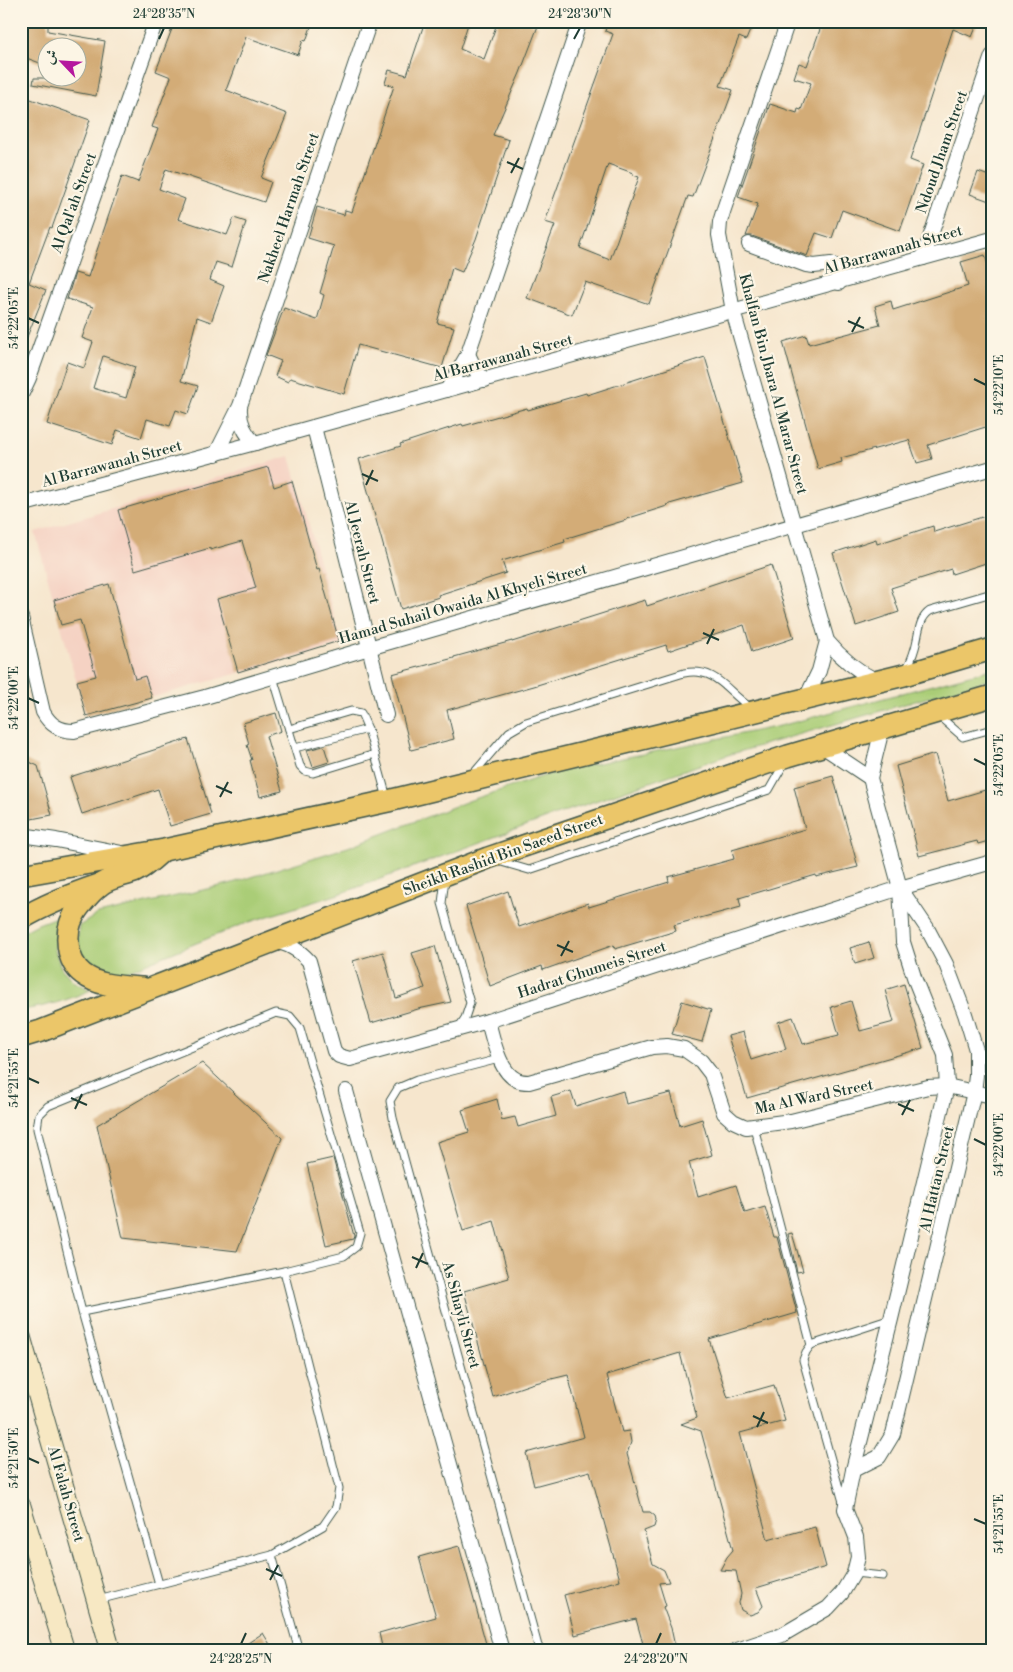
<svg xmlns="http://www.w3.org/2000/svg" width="1013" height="1672" viewBox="0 0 1013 1672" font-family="'Libre Bodoni',Amiri,serif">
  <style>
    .built { fill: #f5d2c3 }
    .green { fill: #aacd77; stroke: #648556 }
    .building { fill: #d3ac77; fill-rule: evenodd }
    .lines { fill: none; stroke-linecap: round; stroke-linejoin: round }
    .service-casing { stroke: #3f564b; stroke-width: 9 }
    .minor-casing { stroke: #3f564b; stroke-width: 16 }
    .secondary-casing { stroke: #3f564b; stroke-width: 21 }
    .primary-casing { stroke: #3f564b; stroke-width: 24 }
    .service { stroke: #fff; stroke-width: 7 }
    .minor { stroke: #fff; stroke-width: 14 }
    .secondary { stroke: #f7e8c3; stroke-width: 19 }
    .primary { stroke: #ebc669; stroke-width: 21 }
    .ticks { fill: none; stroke: #1f3d34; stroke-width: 2 }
    .labels { text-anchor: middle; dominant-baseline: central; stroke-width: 4.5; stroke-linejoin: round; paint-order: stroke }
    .street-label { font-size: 15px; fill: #1f3d34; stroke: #fcf5e5 }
    .neatline { fill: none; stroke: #1f3d34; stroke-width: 2 }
    .ticks-label { font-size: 12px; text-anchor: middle; fill: #1f3d34 }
  </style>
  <rect width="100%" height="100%" fill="#fcf5e5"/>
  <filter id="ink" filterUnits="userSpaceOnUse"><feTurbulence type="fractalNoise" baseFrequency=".02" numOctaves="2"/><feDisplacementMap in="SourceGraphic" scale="10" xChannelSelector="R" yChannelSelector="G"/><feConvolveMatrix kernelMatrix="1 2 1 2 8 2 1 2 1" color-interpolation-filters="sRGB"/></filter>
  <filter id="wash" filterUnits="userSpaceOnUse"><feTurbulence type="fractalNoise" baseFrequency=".0096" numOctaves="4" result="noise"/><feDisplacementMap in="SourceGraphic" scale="20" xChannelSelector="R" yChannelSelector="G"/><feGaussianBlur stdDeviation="1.12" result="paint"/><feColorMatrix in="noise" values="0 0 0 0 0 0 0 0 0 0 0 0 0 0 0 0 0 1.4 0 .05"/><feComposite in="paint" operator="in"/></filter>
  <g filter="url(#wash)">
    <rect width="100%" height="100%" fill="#f6e6cd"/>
    <!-- built -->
    <polygon class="built" points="290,456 342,644 86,716 35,532"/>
    <!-- green -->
    <g class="green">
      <polygon points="992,669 992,679 728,755 558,814 342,893 246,923 115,976 101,976 75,959 79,926 98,914 229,884 348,847 471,800 559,771 780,726"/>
      <path d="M64,914L56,931L55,950L61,968L74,982L91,990C68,1000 46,1007 21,1010V933L38,924Z"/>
    </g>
    <g id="blocks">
      <!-- building -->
      <g class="building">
        <polygon points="21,21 48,21 48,31 105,41 96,96 33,84 34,78 78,78 78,48 48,48 48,66 21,56"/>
        <path d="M175,21H313L306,41L303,40L298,55L246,37L226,90L287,114L261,178L271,182L264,202L166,169L159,189L185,199L178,219L227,235L234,218L246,222L232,267L216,262L210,280L224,286L211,322L197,317L181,381L198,386L188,414L176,410L170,426L147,419L141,438L117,430L112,445L47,424L67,362L84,368L93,342L82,338L93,307L67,299L75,273L88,277L122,176L138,182L158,129L152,127L171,77L156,71ZM103,356L135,367L126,398L93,388Z"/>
        <polygon points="425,21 469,21 460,49 484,59 498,21 524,21 538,26 520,73 493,135 509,140 476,239 462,272 452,268 437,323 454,327 442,368 358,345 344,394 290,378 288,382 275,376 281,361 266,355 284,308 317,320 324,295 320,293 334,246 308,238 317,207 344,215 345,210 352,212 394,86 385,83 389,70 407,75"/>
        <path d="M608,21H635L648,25L649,21H754L746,40L739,37L720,86L733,90L693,197L688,196L649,304L585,282L572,315L527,298L555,225L545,222L613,34L605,31ZM608,164L633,173V175L639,177L610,260L580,248Z"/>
        <polygon points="823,21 968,21 977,25 972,37 953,29 910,160 923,165 900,231 842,210 832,238 816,233 807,256 752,236 746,236 758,204 738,197 770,104 797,113 798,109 801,110 811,83 794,78 799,63 807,66"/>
        <polygon points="25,97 90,120 52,228 50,227 29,283 46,290 22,349 21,108"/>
        <polygon points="978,172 992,177 992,202 970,194"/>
        <polygon points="985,255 992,279 992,425 928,445 932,459 917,463 909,440 841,458 842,462 818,469 783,342 806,335 809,344 880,325 875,306 891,301 893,310 968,286 961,262"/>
        <polygon points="705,357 743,483 666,505 667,506 626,519 626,520 564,539 565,542 502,561 506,573 438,595 439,597 401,609 359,459 401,446 400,444 462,424 463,426 527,408 528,410 586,393 587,395"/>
        <polygon points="268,467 274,487 292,481 317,570 319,569 339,641 238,672 217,599 256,588 242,541 210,550 210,548 135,570 118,510"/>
        <polygon points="992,514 992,561 952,574 951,569 891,588 899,612 856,626 833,553 876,539 877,544 933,526 934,532"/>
        <polygon points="771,565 794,638 752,652 744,625 668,651 666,645 534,686 447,710 454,739 411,750 392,674 454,658 454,657 512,641 512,642 645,600 647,606"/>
        <polygon points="109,584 135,679 145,676 152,698 86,716 77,681 96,676 80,620 61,625 54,600"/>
        <polygon points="276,713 281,731 266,736 282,791 260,797 250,760 252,760 247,745 249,744 243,723"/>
        <polygon points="188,739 211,814 170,826 158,789 82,814 70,777"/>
        <polygon points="324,746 329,762 313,767 307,750"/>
        <polygon points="935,754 948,801 992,788 992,840 978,844 977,841 919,856 896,766"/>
        <polygon points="21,758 38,766 52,815 21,821"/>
        <polygon points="833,776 858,867 816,877 816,875 739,898 741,907 674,925 676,931 615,949 614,945 543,970 542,966 490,986 466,906 508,891 519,927 588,903 589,907 669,882 668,877 734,859 732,850 805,829 794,787"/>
        <polygon points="869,942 874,958 855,964 850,948"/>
        <polygon points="435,946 451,1002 418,1009 371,1023 353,961 383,952 396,998 425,988 412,953"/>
        <polygon points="904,984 923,1048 747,1098 728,1036 743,1032 751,1060 786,1049 778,1022 793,1017 803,1044 839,1035 831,1007 851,1001 860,1031 894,1022 885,990"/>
        <polygon points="682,1001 711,1010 702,1042 672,1034"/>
        <polygon points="202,1063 282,1138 237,1251 123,1238 97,1125"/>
        <polygon points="571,1091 576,1106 623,1091 626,1104 671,1093 680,1126 702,1119 712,1155 689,1162 698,1197 736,1185 745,1213 765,1207 774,1237 777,1237 797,1313 709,1339 728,1398 774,1385 785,1421 740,1433 768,1540 815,1527 826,1567 756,1588 763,1606 758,1612 750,1615 741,1610 739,1603 741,1594 736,1571 720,1570 727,1557 733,1550 701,1431 681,1424 697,1418 680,1353 607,1375 622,1432 629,1431 631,1442 627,1454 643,1512 650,1512 655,1516 656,1520 654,1527 644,1531 653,1564 664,1570 669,1582 659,1583 666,1606 663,1607 671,1628 676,1651 645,1651 636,1619 575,1635 564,1595 620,1580 590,1471 534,1486 526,1453 584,1437 568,1375 531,1384 493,1397 464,1291 509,1278 494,1221 463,1231 437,1142 469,1132 462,1110 497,1099 502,1120 515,1117 518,1127 556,1116 551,1097"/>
        <polygon points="333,1158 354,1236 353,1239 326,1245 307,1164"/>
        <polygon points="792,1233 803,1271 797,1272 788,1234"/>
        <polygon points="459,1546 488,1651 383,1651 379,1633 436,1617 419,1557"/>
        <polygon points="263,1633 274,1651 236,1651"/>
      </g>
    </g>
  </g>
  <g filter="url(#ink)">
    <use href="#blocks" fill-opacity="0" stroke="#3f564b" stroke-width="1"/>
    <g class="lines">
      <defs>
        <g id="service">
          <path d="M906,670C910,663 913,655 915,648C919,635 918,619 930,611L992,593"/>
          <polyline points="273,677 300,766 305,771 313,773 375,754"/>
          <polyline points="939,716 963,737 992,729"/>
          <polyline points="289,729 351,711 361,713 368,729 387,798"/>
          <polyline points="295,748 368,729"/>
          <path d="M473,774L509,732L526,722L684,673C717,667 726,691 750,707"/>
          <polyline points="498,861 529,870 769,790 785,762"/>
          <polyline points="445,879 442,903 470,1003 465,1018 459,1027"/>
          <polyline points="499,1059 417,1080 398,1088 390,1101 393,1118 538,1646 542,1651"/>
          <polyline points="754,1127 811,1345"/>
          <polyline points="82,1312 284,1271 344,1256 356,1247 360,1233 300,1028 290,1016 276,1013 48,1106 39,1115 37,1129 82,1312 159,1584"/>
          <polyline points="843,1502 803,1360 806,1352 811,1345 891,1319"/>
          <polyline points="272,1555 299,1651"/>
          <polyline points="854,1573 883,1576"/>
          <polyline points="98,1600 272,1555 323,1526 336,1507 339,1488 284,1271"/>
        </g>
        <g id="minor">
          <path d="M788,21L724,209L720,222L719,235L733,311L827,641C842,659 857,671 877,681"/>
          <polyline points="749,244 806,265 814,266 831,264 836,268 839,283"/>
          <polyline points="923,258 992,56"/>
          <polyline points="468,354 476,371 485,380"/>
          <polyline points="447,390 468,354 580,21"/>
          <polyline points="21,395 29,378 156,21"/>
          <path d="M240,407C239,422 244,433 255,443"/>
          <polyline points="314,427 386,715"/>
          <polyline points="216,454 240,406 370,21"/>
          <polyline points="21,505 255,443 992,239"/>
          <path d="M21,617L43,712C50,725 59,731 74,731L205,697L369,648L992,468"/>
          <polyline points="806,698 819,671 827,641"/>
          <polyline points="822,746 870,778"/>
          <polyline points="21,835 56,840 122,853"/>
          <path d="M273,941C288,944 298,949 309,961L334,1051L339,1056L350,1059L488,1021L900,888L992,862"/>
          <path d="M488,1021C493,1039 499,1072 517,1080C521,1082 526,1082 529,1082L652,1047L667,1046L684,1049L701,1061L711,1074L724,1113L733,1121L746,1127L791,1121L928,1087L947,1086L992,1096"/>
          <polyline points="346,1091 502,1651"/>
          <polyline points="853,1470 879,1457 893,1434 974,1092 976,1076 976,1050 965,1014 946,964 927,928 900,888"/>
          <polyline points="734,1651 782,1635 828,1608 842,1593 854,1573 858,1557 856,1537 845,1509 853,1470 891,1319 947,1086 945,1055 915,980 903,942 900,888 870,778 882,729"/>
        </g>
        <g id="secondary">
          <polyline points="21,1337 111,1651"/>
          <polyline points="21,1506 65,1651"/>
        </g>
        <g id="primary">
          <polyline points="21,875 164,850 388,801 904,675 992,649"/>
          <path d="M21,919C46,904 72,894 99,885"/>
          <path d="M142,988C122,986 100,987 83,974C66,961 64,933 74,915C78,907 92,891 99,886C107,878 123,876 134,872C145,867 153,859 162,851"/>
          <polyline points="21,1037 41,1031 488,858 788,756 992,696"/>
        </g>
      </defs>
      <!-- service casing -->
      <use href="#service" class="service-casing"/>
      <!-- minor casing -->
      <use href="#minor" class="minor-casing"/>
      <!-- secondary casing -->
      <use href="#secondary" class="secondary-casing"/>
      <!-- primary casing -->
      <use href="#primary" class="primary-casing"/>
      <!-- service -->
      <use href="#service" class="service"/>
      <!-- minor -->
      <use href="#minor" class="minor"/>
      <!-- secondary -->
      <use href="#secondary" class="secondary"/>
      <!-- primary -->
      <use href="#primary" class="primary"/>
    </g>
  </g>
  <!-- ticks -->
  <path class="ticks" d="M159,39L164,28M574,39L580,28M507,162L523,169M511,173L519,158M28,318L39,323M848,321L864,328M852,332L860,317M974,379L986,385M362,474L378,481M366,485L373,470M703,633L719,640M707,644L714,629M28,698L39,703M974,759L986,765M216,786L232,793M220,797L228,782M557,945L573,952M561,956L569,941M28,1078L39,1083M71,1098L87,1105M898,1104L914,1111M75,1109L82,1094M902,1115L910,1100M974,1139L986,1145M412,1257L428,1264M416,1268L423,1253M753,1416L768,1423M757,1427L764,1412M28,1458L39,1463M974,1519L986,1524M266,1569L282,1576M270,1580L278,1565M241,1644L246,1633M656,1644L661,1633"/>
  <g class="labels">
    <!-- street labels -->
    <g class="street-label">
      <text transform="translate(942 152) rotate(-71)">Ndoud Jham Street</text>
      <text transform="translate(74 203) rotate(-70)">Al Qal'ah Street</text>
      <text transform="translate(289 208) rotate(-71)">Nakheel Harmah Street</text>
      <text transform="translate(893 250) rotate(-16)">Al Barrawanah Street</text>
      <text transform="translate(503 358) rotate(-15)">Al Barrawanah Street</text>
      <text transform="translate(773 384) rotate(75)">Khalfan Bin Jbara Al Marar Street</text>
      <text transform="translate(112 464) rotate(-15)">Al Barrawanah Street</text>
      <text transform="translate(362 552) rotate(76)">Al Jeerah Street</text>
      <text transform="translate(463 604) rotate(-16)">Hamad Suhail Owaida Al Khyeli Street</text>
      <text transform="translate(503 855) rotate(-20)">Sheikh Rashid Bin Saeed Street</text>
      <text transform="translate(592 970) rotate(-18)">Hadrat Ghumeis Street</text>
      <text transform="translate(814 1097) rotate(-12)">Ma Al Ward Street</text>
      <text transform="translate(937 1179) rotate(-77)">Al Hattan Street</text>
      <text transform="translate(461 1315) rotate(75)">As Sihayli Street</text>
      <text transform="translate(66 1494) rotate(74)">Al Falah Street</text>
    </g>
  </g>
  <!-- margin -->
  <rect width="1013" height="1672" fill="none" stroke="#fcf5e5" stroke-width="55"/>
  <!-- north arrow -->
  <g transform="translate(62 62) rotate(295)"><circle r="24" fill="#fcf5e5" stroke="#a4ab9e"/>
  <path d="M0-4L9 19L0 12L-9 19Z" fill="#b5179e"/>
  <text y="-8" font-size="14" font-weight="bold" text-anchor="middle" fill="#1f3d34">ش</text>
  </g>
  <rect x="28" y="28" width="958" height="1616" class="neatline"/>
  <g class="ticks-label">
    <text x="164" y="18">24°28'35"N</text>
    <text x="580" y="18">24°28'30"N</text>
    <text transform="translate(14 318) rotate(-90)" y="4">54°22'05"E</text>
    <text transform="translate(999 385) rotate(-90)" y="4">54°22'10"E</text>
    <text transform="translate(14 698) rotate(-90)" y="4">54°22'00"E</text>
    <text transform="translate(999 765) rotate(-90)" y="4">54°22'05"E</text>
    <text transform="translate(14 1078) rotate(-90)" y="4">54°21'55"E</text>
    <text transform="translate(999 1145) rotate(-90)" y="4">54°22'00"E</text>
    <text transform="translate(14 1458) rotate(-90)" y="4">54°21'50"E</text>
    <text transform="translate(999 1524) rotate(-90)" y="4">54°21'55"E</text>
    <text x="241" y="1663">24°28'25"N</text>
    <text x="656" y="1663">24°28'20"N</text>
  </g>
</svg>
